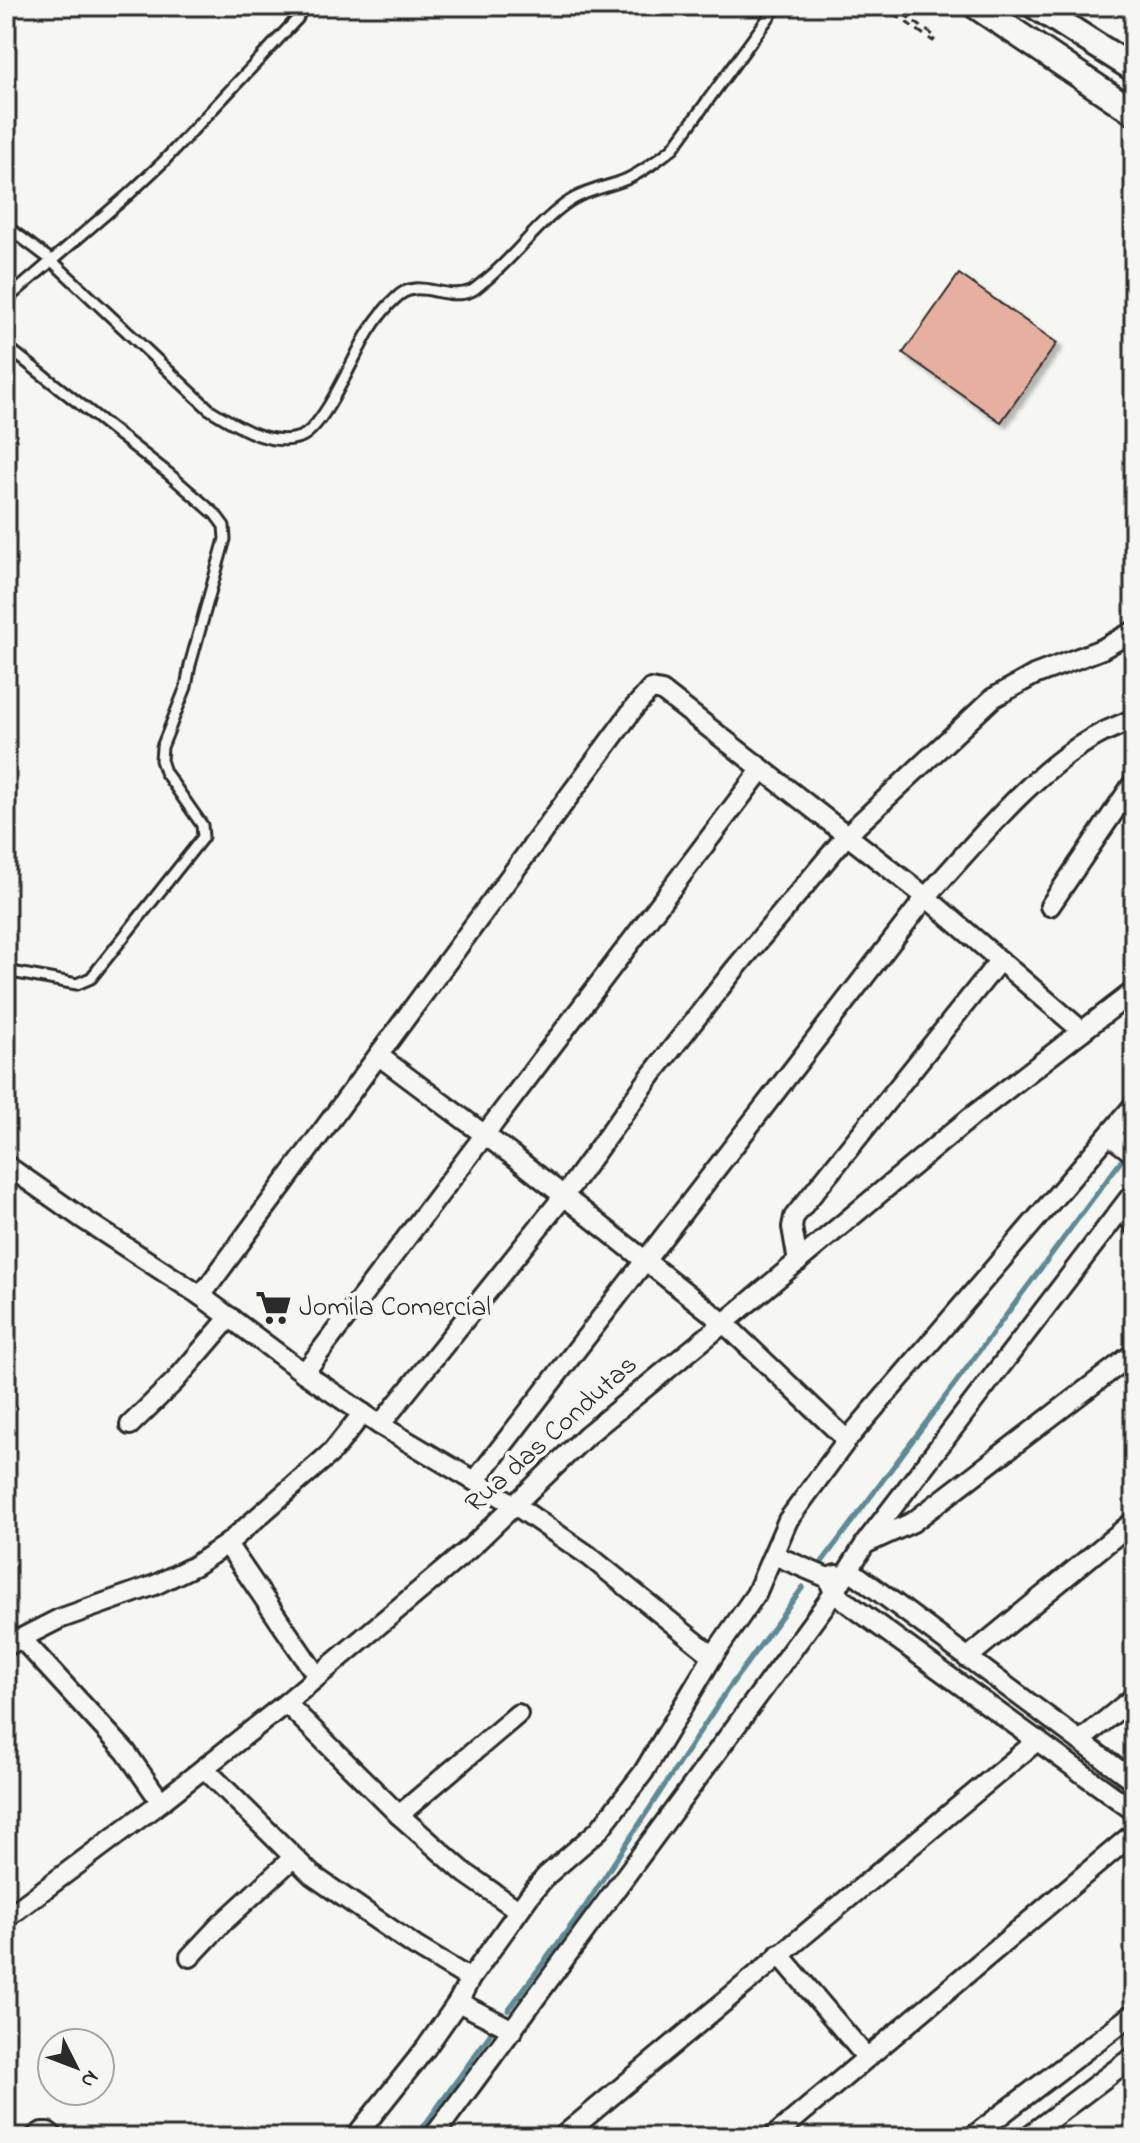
<svg xmlns="http://www.w3.org/2000/svg" width="1140" height="2143" viewBox="0 0 1140 2143" font-family="'Indie Flower',sans-serif">
  <style>
    .lines { fill: none; stroke-linecap: round; stroke-linejoin: round }
    .stream { stroke: #5d8a97; stroke-width: 5 }
    .building { fill: #e7af9f; stroke: #2b2b2b; stroke-width: 2; filter: url(#shadow) }
    .service-casing { stroke: #2b2b2b; stroke-width: 15 }
    .minor-casing { stroke: #2b2b2b; stroke-width: 24 }
    .secondary-casing { stroke: #2b2b2b; stroke-width: 30 }
    .path { stroke: #2b2b2b; stroke-width: 3; stroke-dasharray: 8 6; stroke-linecap: butt }
    .service { stroke: #f6f6f2; stroke-width: 9 }
    .minor { stroke: #f6f6f2; stroke-width: 18 }
    .secondary { stroke: #f6f6f2; stroke-width: 24 }
    .labels { text-anchor: middle; dominant-baseline: central; stroke-width: 8; stroke-linejoin: round; paint-order: stroke }
    .poi-label { font-size: 28px; fill: #2b2b2b; stroke: #f6f6f2; text-anchor: start }
    .street-label { font-size: 28px; fill: #2b2b2b; stroke: #f6f6f2 }
  </style>
  <defs>
    <filter id="shadow"><feDropShadow dx="5" dy="5" stdDeviation="2" flood-color="#0004"/></filter>
  </defs>
  <rect width="100%" height="100%" fill="#f6f6f2"/>
  <filter id="ink" filterUnits="userSpaceOnUse"><feTurbulence type="fractalNoise" baseFrequency=".0125" numOctaves="2"/><feDisplacementMap in="SourceGraphic" scale="16" xChannelSelector="R" yChannelSelector="G"/><feConvolveMatrix kernelMatrix="1 2 1 2 8 2 1 2 1" color-interpolation-filters="sRGB"/></filter>
  <g filter="url(#ink)">
    <g class="lines">
      <!-- stream -->
      <g class="stream">
        <polyline points="819,1566 1124,1157"/>
        <polyline points="508,2010 584,1908 728,1689 803,1587"/>
        <polyline points="416,2137 493,2030"/>
      </g>
    </g>
    <!-- building -->
    <polygon class="building" points="959,274 1057,343 1001,422 903,353"/>
    <g class="lines">
      <defs>
        <g id="service">
          <path d="M6,226L51,260L209,409C233,424 270,448 300,437C324,429 354,355 369,331C376,320 386,307 396,298C417,276 445,302 471,291C476,289 481,283 486,280C515,257 545,214 575,198C591,189 611,186 627,179C644,171 658,160 673,148L777,6"/>
          <polyline points="6,300 128,195 162,163 298,18 301,6"/>
          <polyline points="6,346 169,474 215,514 224,526 225,539 190,665 186,687 162,747 161,760 165,772 202,825 203,837 91,978 77,984 6,971"/>
        </g>
        <g id="minor">
          <polyline points="1050,906 1134,782"/>
          <polyline points="379,1056 517,1159 724,1323 847,1440"/>
          <polyline points="1110,1136 1134,1154"/>
          <polyline points="6,1165 80,1217 201,1296 304,1373 380,1425 515,1505 589,1556 713,1656"/>
          <polyline points="1122,1209 1134,1225"/>
          <polyline points="798,1262 792,1227 794,1217 1000,960"/>
          <polyline points="201,1296 634,708 651,689 662,691 926,897 1082,1031"/>
          <polyline points="304,1373 762,769"/>
          <polyline points="130,1425 175,1381 230,1317"/>
          <polyline points="380,1425 563,1197 653,1073 734,970 847,835 993,698 1034,675 1102,649 1134,631"/>
          <path d="M475,1481L926,897C974,845 1037,766 1100,734C1111,728 1123,724 1134,719"/>
          <polyline points="866,1542 1134,1192"/>
          <polyline points="227,1544 317,1676"/>
          <polyline points="774,1555 828,1578 836,1575"/>
          <polyline points="850,1570 1134,1781"/>
          <polyline points="828,1578 834,1593 1134,1811"/>
          <polyline points="21,1638 126,1752 161,1802"/>
          <polyline points="6,1646 59,1619 155,1585 194,1566 227,1544 332,1452 363,1413"/>
          <polyline points="967,1658 1134,1521"/>
          <polyline points="286,1703 399,1815 465,1873 518,1910"/>
          <polyline points="1080,1741 1134,1697"/>
          <polyline points="204,1768 312,1875 415,1946 470,1979"/>
          <polyline points="399,1815 518,1714"/>
          <polyline points="6,1918 161,1802 286,1703 469,1549 587,1435 724,1323 971,1117 1134,991"/>
          <polyline points="779,1954 867,2058"/>
          <polyline points="190,1957 221,1924 293,1858"/>
          <polyline points="458,2002 513,2030"/>
          <polyline points="35,2137 42,2132 48,2132 54,2137"/>
          <polyline points="355,2137 426,2048 458,2002 470,1979 530,1895 546,1876 599,1830 643,1773 713,1656 756,1594 788,1520 847,1440 1134,1105"/>
          <polyline points="433,2137 834,1593 865,1544 913,1522 1134,1353"/>
          <polyline points="562,2137 1038,1740"/>
          <polyline points="773,2137 1134,1833"/>
          <polyline points="972,2137 1134,2013"/>
          <polyline points="1027,2137 1134,2056"/>
        </g>
        <g id="secondary">
          <polyline points="976,6 1134,112"/>
          <polyline points="1035,6 1134,69"/>
        </g>
      </defs>
      <!-- service casing -->
      <use href="#service" class="service-casing"/>
      <!-- minor casing -->
      <use href="#minor" class="minor-casing"/>
      <!-- secondary casing -->
      <use href="#secondary" class="secondary-casing"/>
      <!-- path -->
      <polyline class="path" points="883,6 933,41 936,37 892,6"/>
      <!-- service -->
      <use href="#service" class="service"/>
      <!-- minor -->
      <use href="#minor" class="minor"/>
      <!-- secondary -->
      <use href="#secondary" class="secondary"/>
    </g>
  </g>
  <!-- icons -->
  <defs>
    <symbol id="supermarket-bare" viewBox="-9 -9 18 18"><path d="M-6-5.5h2.5l.6 2H6L4.5 2H-2.5L-4.4-4H-6ZM-1.5 3.2a1.3 1.3 0 1 0 .1 0ZM3 3.2a1.3 1.3 0 1 0 .1 0Z" fill="#2b2b2b" stroke="#f6f6f2" stroke-width="2.5" paint-order="stroke"/></symbol>
  </defs>
  <g fill-rule="evenodd">
    <use href="#supermarket-bare" x="248" y="1282" width="51" height="51"/>
  </g>
  <g class="labels">
    <!-- poi labels -->
    <g class="poi-label">
      <text x="299" y="1308">Jomila Comercial</text>
    </g>
    <!-- street labels -->
    <g class="street-label">
      <text transform="translate(552 1435) rotate(-42)">Rua das Condutas</text>
    </g>
  </g>
  <!-- margin -->
  <rect width="1140" height="2143" fill="none" stroke="#f6f6f2" stroke-width="32"/>
  <rect x="16" y="16" width="1108" height="2111" fill="none" stroke="#2b2b2b" stroke-width="3" filter="url(#ink)"/>
  <!-- north arrow -->
  <g transform="translate(76 2067) rotate(132)"><circle r="38" fill="#f6f6f2" stroke="#a5a5a2" stroke-width="2"/>
  <path d="M0-6L14 30L0 20L-14 30Z" fill="#2b2b2b"/>
  <text y="-12" font-size="22" font-weight="bold" text-anchor="middle" fill="#2b2b2b">N</text>
  </g>
</svg>
